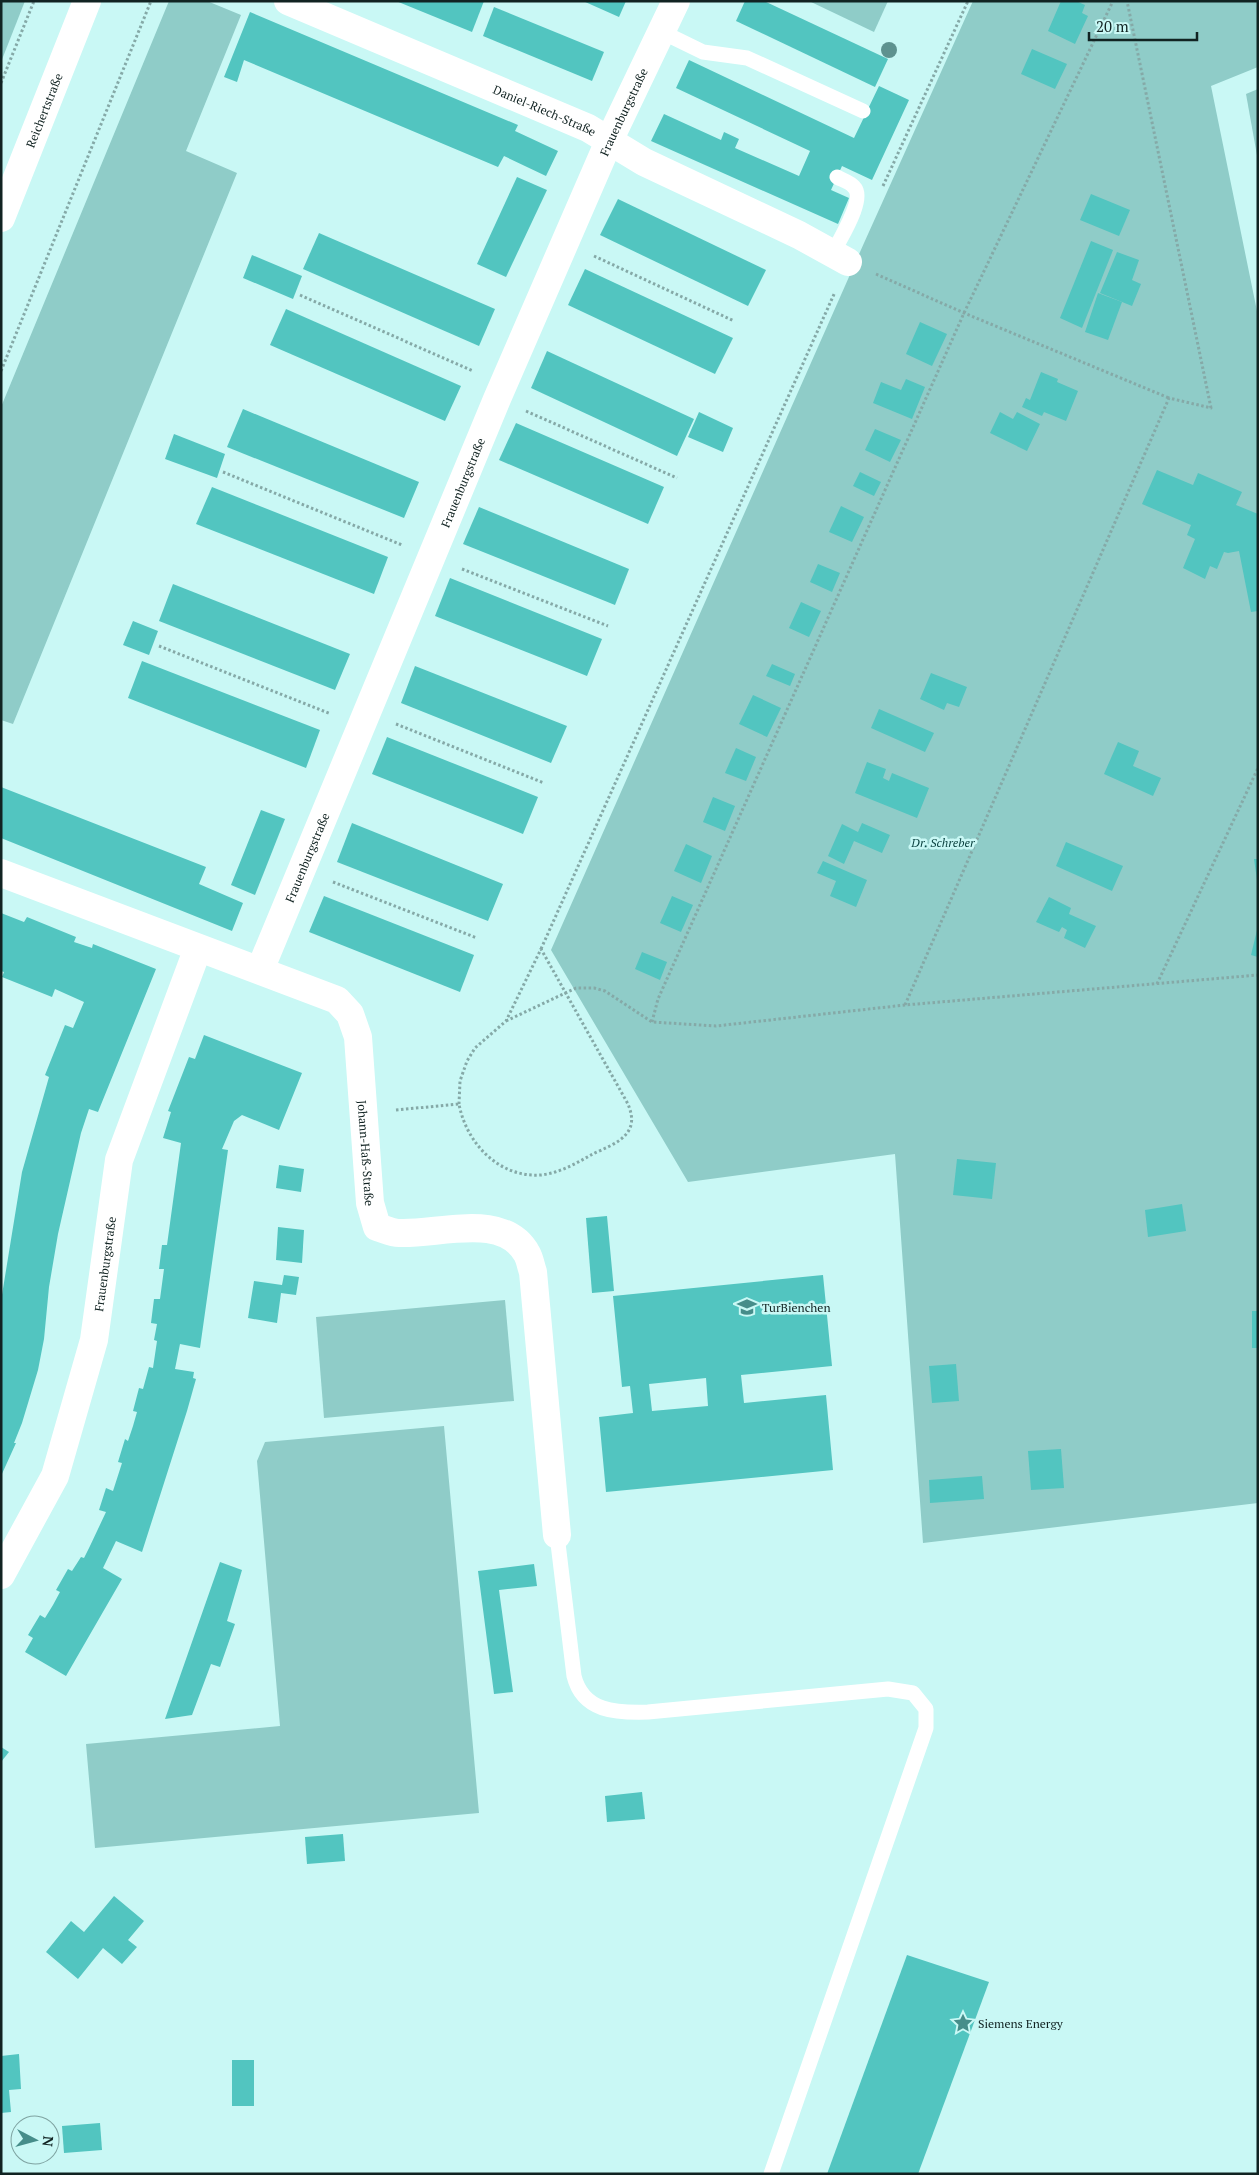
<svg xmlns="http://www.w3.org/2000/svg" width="1259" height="2175" viewBox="0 0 1259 2175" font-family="'PT Serif',serif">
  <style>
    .green { fill: #8fccc8 }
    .building { fill: #52c5c0; fill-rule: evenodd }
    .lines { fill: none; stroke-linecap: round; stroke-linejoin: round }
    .path { stroke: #85a9a7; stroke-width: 3; stroke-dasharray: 2.5 2.5; stroke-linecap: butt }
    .lane { stroke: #fff; stroke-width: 15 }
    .street { stroke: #fff; stroke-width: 28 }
    .primary { stroke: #fff; stroke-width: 28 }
    .tree { fill: #5e928f }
    .labels { text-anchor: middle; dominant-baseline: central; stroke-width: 5; stroke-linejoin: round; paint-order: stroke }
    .street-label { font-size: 12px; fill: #112322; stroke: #c9f8f5 }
    .park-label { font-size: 12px; font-style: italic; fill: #073e3c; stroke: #c9f8f5 }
    .poi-label { font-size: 12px; fill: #112322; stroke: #c9f8f5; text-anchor: start }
  </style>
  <rect width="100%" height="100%" fill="#c9f8f5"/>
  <!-- green -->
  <g class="green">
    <polygon points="1,1 25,1 1,62"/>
    <polygon points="169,1 207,1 241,15 186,151 237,173 13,724 1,720 1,407"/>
    <polygon points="809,1 888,1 874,32"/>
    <polygon points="973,1 1258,1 1258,67 1211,86 1258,316 1258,1503 923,1543 895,1154 688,1182 551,950 864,243"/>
    <polygon points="1258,89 1258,161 1246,94"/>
    <polygon points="505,1300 514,1401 324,1418 316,1317"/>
    <polygon points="444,1426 479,1813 95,1848 86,1744 280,1726 257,1461 265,1442"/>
  </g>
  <!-- building -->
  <g class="building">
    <polygon points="396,1 484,1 472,32"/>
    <polygon points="583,1 626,1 619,17"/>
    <polygon points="745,1 764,1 888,59 875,87 736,21"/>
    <polygon points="1061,1 1076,1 1085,5 1082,13 1088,16 1075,44 1048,31"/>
    <polygon points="494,7 604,52 592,81 483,36"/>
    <polygon points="250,12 518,125 515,131 558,151 546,176 504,156 498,167 244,60 237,82 224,77"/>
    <polygon points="1032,49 1067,64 1055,89 1021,74"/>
    <polygon points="689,60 854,138 879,86 909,100 872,180 842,166 831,190 849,198 838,224 651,141 664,114 721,140 724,132 739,139 735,148 799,176 810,151 676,88"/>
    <polygon points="517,177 547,190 506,277 477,264"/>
    <polygon points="1091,194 1130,210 1119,236 1080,220"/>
    <polygon points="618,199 766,270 748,306 600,235"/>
    <polygon points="319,233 495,309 479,346 303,269"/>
    <polygon points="1091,241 1113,250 1082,328 1060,318"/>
    <polygon points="1117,252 1139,260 1132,280 1141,284 1132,306 1100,293"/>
    <polygon points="252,255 302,276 293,299 243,278"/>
    <polygon points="585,269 733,338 715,374 568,305"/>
    <polygon points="1098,293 1122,302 1108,340 1085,332"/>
    <polygon points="286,309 461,386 445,421 270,345"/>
    <polygon points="920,322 947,334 932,366 906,354"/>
    <polygon points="547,351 694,419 677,456 531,388"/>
    <polygon points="1041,372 1058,379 1057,382 1078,391 1066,421 1044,412 1042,416 1022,407 1026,398 1030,400"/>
    <polygon points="906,379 925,387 912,419 873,403 881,382 901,390"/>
    <polygon points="243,409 419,482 404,518 227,447"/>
    <polygon points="699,412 733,428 723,452 688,437"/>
    <polygon points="1000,412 1013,419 1017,412 1040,424 1027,451 990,433"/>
    <polygon points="516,423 664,487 648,524 499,460"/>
    <polygon points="875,429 901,440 890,462 865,450"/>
    <polygon points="174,434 225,454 217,478 165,459"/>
    <polygon points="1157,470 1193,485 1198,473 1242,492 1236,505 1258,514 1258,611 1251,612 1239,551 1228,553 1224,552 1217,569 1210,566 1205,579 1183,568 1195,539 1187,535 1191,525 1142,504"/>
    <polygon points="860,472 881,482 874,496 853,486"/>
    <polygon points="212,487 388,557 374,594 196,524"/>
    <polygon points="841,506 864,517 852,542 829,532"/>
    <polygon points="479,507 629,569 615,605 463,544"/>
    <polygon points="818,564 840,573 832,592 810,582"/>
    <polygon points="450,578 602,639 587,676 435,616"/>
    <polygon points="173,584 350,654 335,690 159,621"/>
    <polygon points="801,602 821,611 809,637 789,628"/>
    <polygon points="133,621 158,631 149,655 123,645"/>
    <polygon points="142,661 320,730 306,768 128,698"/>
    <polygon points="772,664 795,674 790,686 766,676"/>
    <polygon points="415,666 567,726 551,763 401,703"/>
    <polygon points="931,673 967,687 959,707 947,703 944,710 920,699"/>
    <polygon points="753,695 781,708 767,737 739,724"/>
    <polygon points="879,709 934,733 925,752 871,728"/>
    <polygon points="387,737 538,797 523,834 372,774"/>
    <polygon points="1118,742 1139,751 1133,766 1161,778 1153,796 1104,774"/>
    <polygon points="736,748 756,757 746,781 725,773"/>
    <polygon points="867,762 886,769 883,778 889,781 892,773 929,788 917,818 855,793"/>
    <polygon points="1,787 206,867 199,884 243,903 232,931 1,838"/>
    <polygon points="713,797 735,806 725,831 703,822"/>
    <polygon points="261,810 285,819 255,895 231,885"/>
    <polygon points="352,823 503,884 488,921 337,862"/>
    <polygon points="862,823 890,835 882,853 854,841 844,864 828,856 842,824 858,832"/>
    <polygon points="1066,842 1123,866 1112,891 1056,866"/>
    <polygon points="686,844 712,856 701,883 674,871"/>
    <polygon points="1254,859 1258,859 1258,880 1257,880"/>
    <polygon points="823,861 867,880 856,907 830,896 836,881 817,873"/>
    <polygon points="324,896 474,955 460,992 309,932"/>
    <polygon points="672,896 693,905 681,932 660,923"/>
    <polygon points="1049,897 1071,908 1069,914 1096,926 1085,948 1064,938 1067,930 1062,927 1059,932 1036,922"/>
    <polygon points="1,913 24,922 27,917 76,937 74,942 92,948 93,944 156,969 98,1112 89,1109 81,1133 58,1234 49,1287 44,1339 38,1370 22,1423 14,1443 16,1443 1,1476 1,1301 22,1172 49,1077 45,1075 65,1025 73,1028 84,1002 55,989 52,997 2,977 4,972 1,971"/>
    <polygon points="1257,930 1258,930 1258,957 1251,955"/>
    <polygon points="642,952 667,962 660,980 635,969"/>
    <polygon points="204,1035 302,1073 279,1130 242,1115 234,1121 222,1149 228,1150 200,1348 180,1344 175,1369 194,1372 193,1378 196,1379 187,1411 142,1552 116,1541 103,1568 122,1579 66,1676 25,1652 33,1638 28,1635 40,1615 45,1618 53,1605 60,1592 56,1590 68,1569 72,1571 81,1557 84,1558 90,1546 106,1512 99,1510 106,1488 113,1491 122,1463 118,1462 125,1439 128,1441 133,1426 137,1412 133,1411 139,1388 143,1389 149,1367 153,1368 157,1341 154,1340 157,1324 151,1323 154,1299 160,1299 164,1269 159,1269 162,1245 167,1245 181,1143 163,1138 171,1112 168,1111 189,1057 195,1059"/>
    <polygon points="957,1159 996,1163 992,1199 953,1195"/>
    <polygon points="279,1165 304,1169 301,1192 276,1188"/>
    <polygon points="1182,1204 1186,1231 1148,1237 1145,1210"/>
    <polygon points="607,1216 614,1291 592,1293 586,1218"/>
    <polygon points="278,1227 304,1230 302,1263 276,1260"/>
    <polygon points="284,1275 299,1277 296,1295 281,1293 277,1323 248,1318 254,1281 282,1285"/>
    <path d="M823,1275L832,1366L741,1375L744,1403L826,1395L833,1470L606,1492L599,1417L633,1413L630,1386L622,1387L613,1296ZM706,1378L708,1406L652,1411L649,1384Z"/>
    <rect x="1252" y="1311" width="6" height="37"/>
    <polygon points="956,1364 959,1401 932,1403 929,1366"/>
    <polygon points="1061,1449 1064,1488 1031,1490 1028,1451"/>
    <polygon points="982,1476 984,1499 930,1503 929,1480"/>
    <polygon points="220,1562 242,1570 227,1621 235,1624 220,1667 211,1664 192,1715 165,1719"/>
    <polygon points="534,1564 537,1586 499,1590 513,1692 494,1694 478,1571"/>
    <polygon points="1,1747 9,1752 1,1762"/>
    <polygon points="642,1792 645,1819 607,1822 605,1796"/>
    <polygon points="343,1834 345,1861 307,1864 305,1837"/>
    <polygon points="114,1896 144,1921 128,1940 137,1947 122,1964 103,1948 78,1979 46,1952 71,1921 84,1932"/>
    <polygon points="907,1955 989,1982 918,2174 827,2174"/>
    <polygon points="19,2054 21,2089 9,2090 11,2112 1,2113 1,2056"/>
    <rect x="232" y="2060" width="22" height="46"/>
    <polygon points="100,2123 102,2150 64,2153 62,2126"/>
  </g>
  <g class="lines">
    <!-- path -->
    <g class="path">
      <polyline points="1,83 34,1"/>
      <polyline points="883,186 968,1"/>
      <polyline points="594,256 734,321"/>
      <polyline points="876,274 964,313 1169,398"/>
      <polyline points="300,295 473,371"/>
      <polyline points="1,371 151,1"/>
      <polyline points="526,411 677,478"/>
      <polyline points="223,472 402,545"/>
      <polyline points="462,569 608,626"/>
      <polyline points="159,646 331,714"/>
      <polyline points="396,724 544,783"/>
      <polyline points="333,882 477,938"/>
      <polyline points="541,949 835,292"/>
      <polyline points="1157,984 1258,768"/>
      <polyline points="905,1005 1169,398 1211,408 1127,1"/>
      <polyline points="506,1021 576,988 594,988 605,991 652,1022 716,1026 905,1005 1258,975"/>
      <polyline points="652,1022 658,999 964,313 1113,1"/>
      <path d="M396,1110L459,1104C466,1142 498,1178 541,1175C559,1173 575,1164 591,1155C602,1149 619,1144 627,1133C634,1124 632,1114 628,1104L541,949L506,1021L475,1048L467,1061L460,1081L459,1104"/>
    </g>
    <!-- lane -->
    <g class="lane">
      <polyline points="662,32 703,52 747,58 863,111"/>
      <path d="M833,253C839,240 866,199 854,187C850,182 842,180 837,177"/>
      <path d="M557,1535L574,1676C583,1712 616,1713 648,1712L888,1689L913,1693L926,1709V1728L771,2174"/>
    </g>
    <!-- street -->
    <g class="street">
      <path id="s1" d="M288,1L588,128L644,162L799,235L848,262"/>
      <path id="s2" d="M1,873L337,1000L350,1014L358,1037L370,1203L377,1227C384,1229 392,1233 399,1233C438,1235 504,1211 527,1254C530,1259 531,1267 533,1272L557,1535"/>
      <path id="s3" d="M260,970L497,399L609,141L676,1"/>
      <path id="s4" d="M1,1575L55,1476L94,1340L119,1160L198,948"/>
    </g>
    <!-- primary -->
    <path class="primary" id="s5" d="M1,218L87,1"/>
  </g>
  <!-- trees -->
  <circle class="tree" cx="889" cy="50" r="8"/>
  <!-- icons -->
  <defs>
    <symbol id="school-bare" viewBox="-9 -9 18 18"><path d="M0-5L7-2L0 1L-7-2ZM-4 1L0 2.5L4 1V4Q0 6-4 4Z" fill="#468d8a" stroke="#c9f8f5" stroke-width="2.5" paint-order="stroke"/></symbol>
    <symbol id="sight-bare" viewBox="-9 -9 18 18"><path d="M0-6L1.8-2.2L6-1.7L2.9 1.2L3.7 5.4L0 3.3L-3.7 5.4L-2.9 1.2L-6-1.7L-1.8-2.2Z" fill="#468d8a" stroke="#c9f8f5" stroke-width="2.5" paint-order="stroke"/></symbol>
  </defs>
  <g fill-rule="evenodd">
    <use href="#school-bare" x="733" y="1293" width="28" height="28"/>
    <use href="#sight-bare" x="949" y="2009" width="28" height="28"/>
  </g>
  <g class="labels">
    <!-- street labels -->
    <g class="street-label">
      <text stroke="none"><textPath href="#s5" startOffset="116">Reichertstraße</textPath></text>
      <text stroke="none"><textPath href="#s1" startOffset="279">Daniel-Riech-Straße</textPath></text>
      <text stroke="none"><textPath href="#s3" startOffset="932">Frauenburgstraße</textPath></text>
      <text stroke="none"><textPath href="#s3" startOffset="528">Frauenburgstraße</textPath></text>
      <text stroke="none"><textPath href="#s3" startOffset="122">Frauenburgstraße</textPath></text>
      <text stroke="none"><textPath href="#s2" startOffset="519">Johann-Haß-Straße</textPath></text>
      <text stroke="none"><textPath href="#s4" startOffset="331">Frauenburgstraße</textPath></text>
    </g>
    <!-- park labels -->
    <g class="park-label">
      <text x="943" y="842">Dr. Schreber</text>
    </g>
    <!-- poi labels -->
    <g class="poi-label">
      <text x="762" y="1307">TurBienchen</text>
      <text x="978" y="2023">Siemens Energy</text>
    </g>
  </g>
  <!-- border -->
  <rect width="1259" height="2175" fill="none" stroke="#112322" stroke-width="5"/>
  <!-- north arrow -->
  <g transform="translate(35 2140) rotate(96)"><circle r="24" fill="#c9f8f5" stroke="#7fa3a1"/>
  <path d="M0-4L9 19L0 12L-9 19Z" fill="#468d8a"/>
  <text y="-8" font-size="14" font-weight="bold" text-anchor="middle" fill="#112322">N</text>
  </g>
  <!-- scale -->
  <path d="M1089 32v8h108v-8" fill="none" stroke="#112322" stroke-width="2.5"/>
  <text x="1096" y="32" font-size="15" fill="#112322" stroke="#c9f8f5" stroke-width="4" paint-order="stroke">20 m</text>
</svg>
